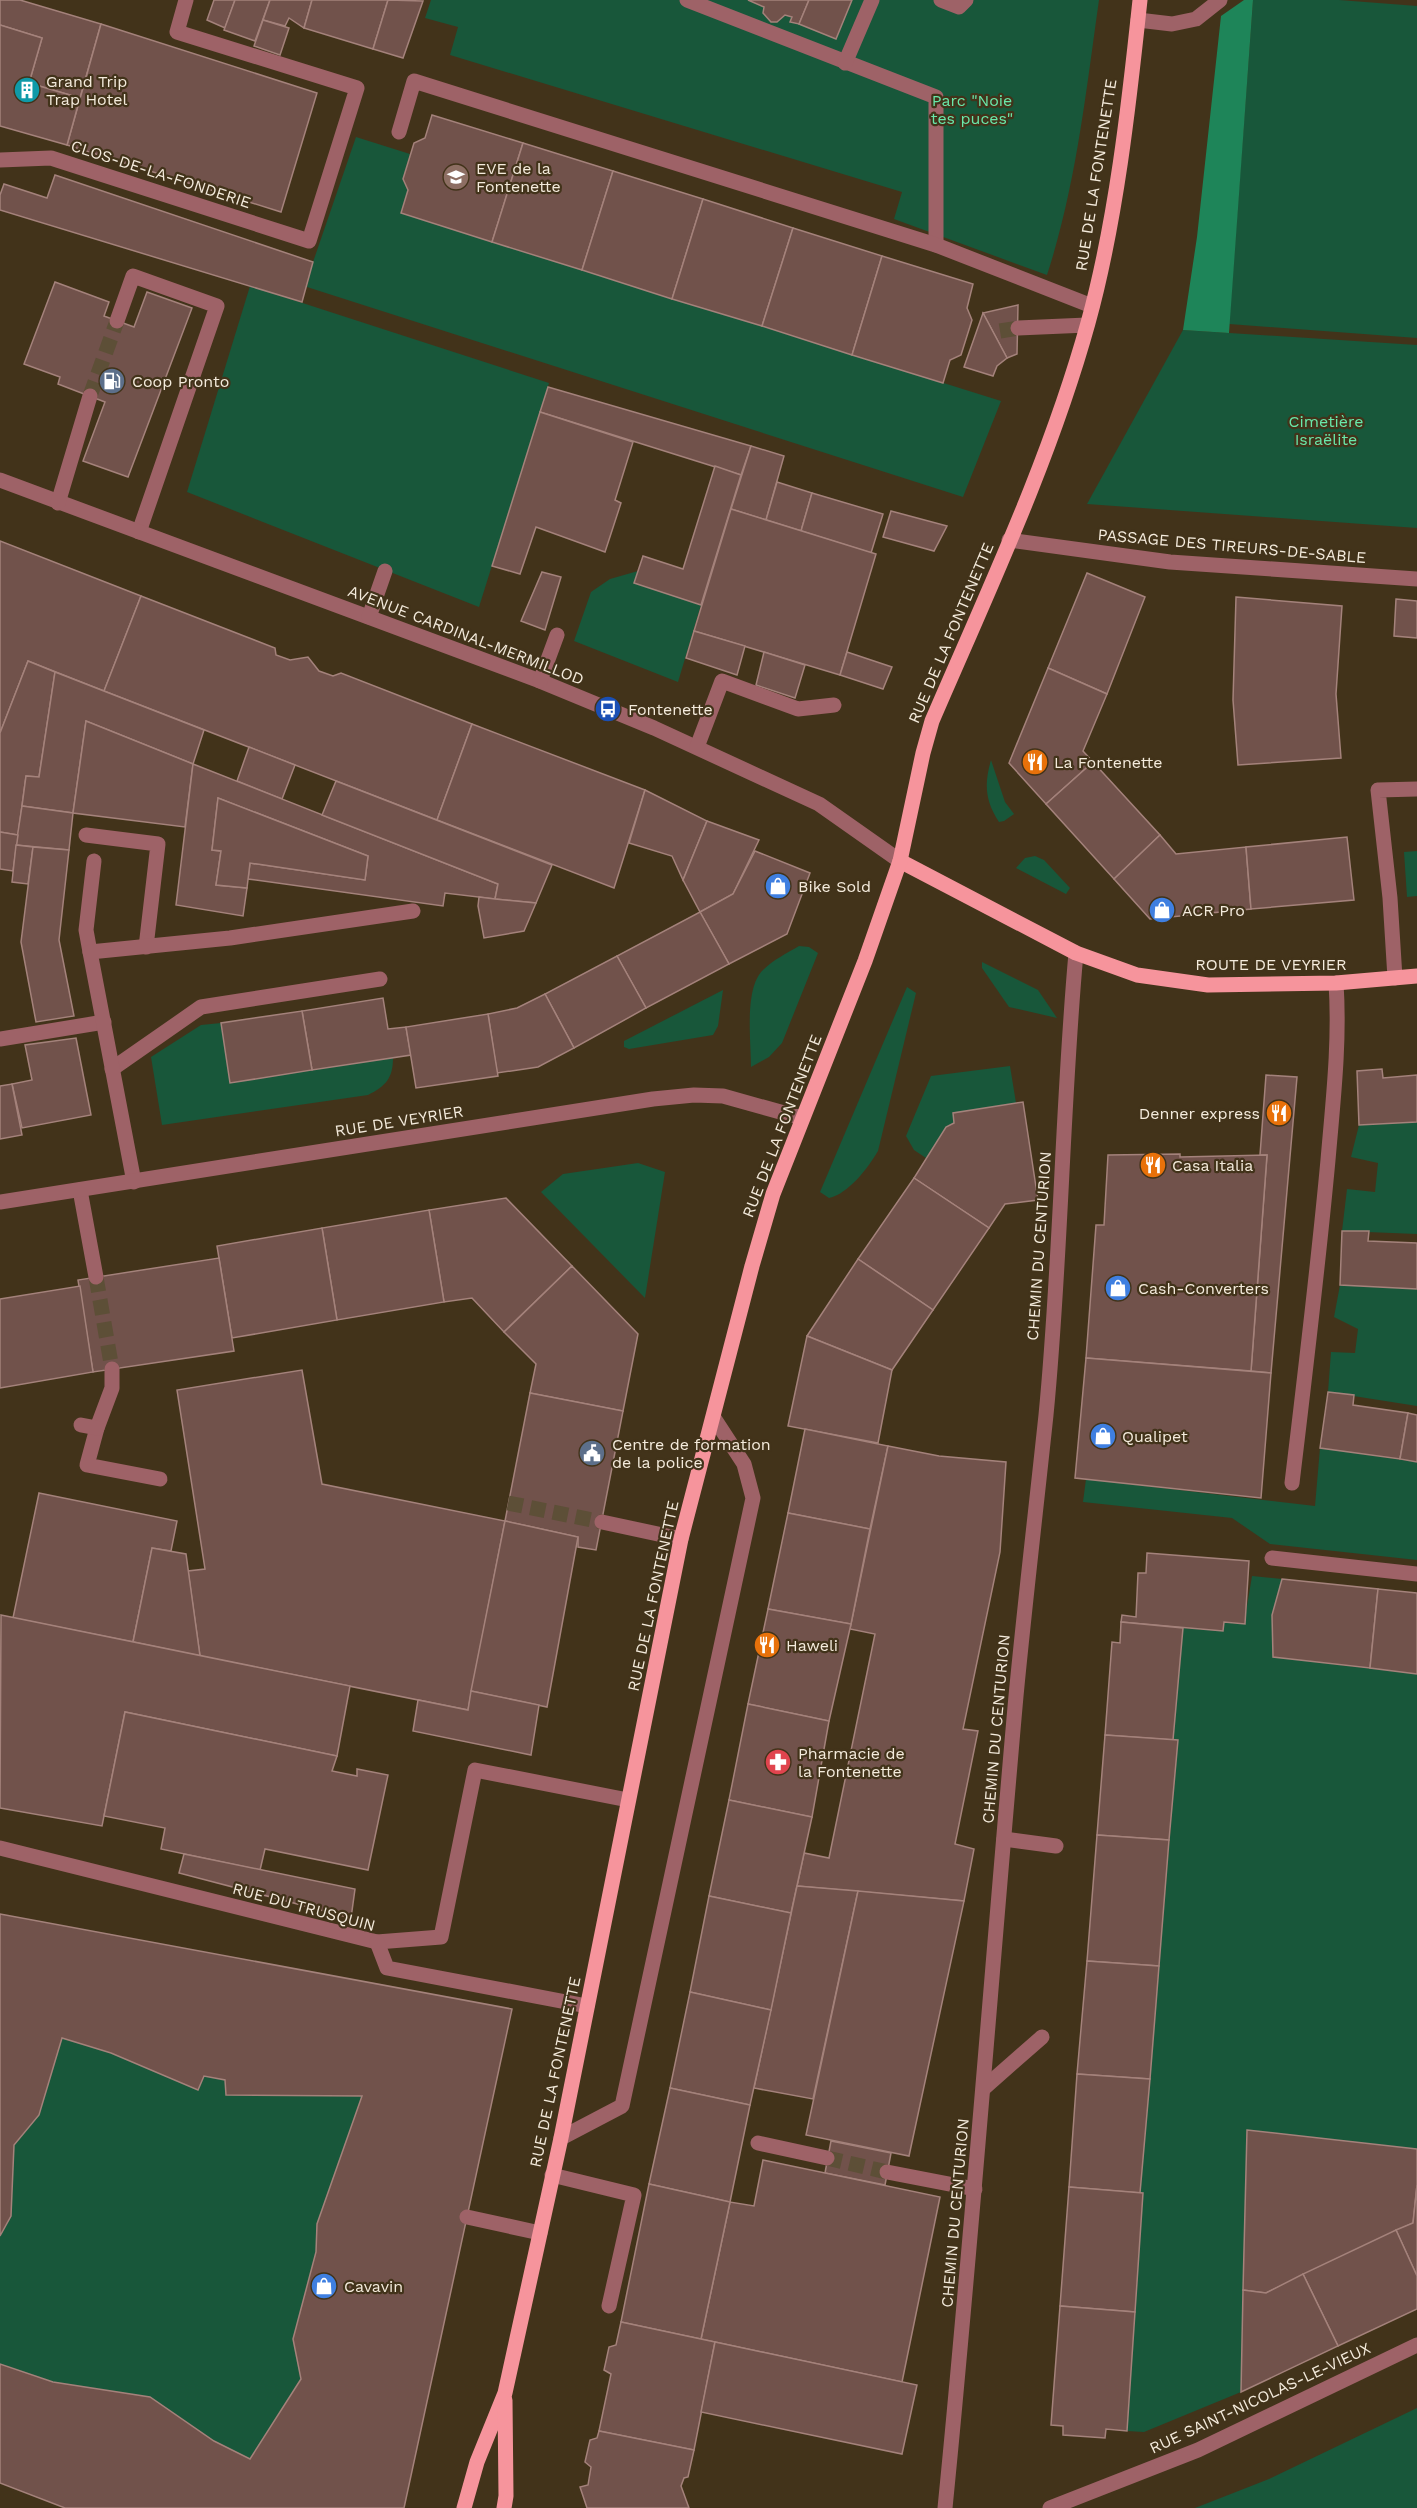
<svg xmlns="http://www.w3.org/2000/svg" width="1417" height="2508" viewBox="0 0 1417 2508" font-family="'Work Sans',sans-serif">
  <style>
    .green { fill: #18573a }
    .forest { fill: #1e8559 }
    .building { fill: #71524b; stroke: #a4827b; stroke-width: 1.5 }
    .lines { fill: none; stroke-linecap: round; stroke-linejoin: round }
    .minor-tunnel { stroke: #5d4f37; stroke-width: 15; stroke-dasharray: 15 8; stroke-linecap: butt }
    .minor { stroke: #9e6267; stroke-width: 15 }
    .major { stroke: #f6949c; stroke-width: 15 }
    .labels { text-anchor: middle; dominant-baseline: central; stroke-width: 4.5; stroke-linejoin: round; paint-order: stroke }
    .poi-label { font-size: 16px; fill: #f4ebdc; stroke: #42331a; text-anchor: start }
    .park-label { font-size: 16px; fill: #69e8aa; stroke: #42331a }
    .street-label { font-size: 16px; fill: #f4ebdc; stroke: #42331a }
  </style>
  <rect width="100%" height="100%" fill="#42331a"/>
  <!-- green -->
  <g class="green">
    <path d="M431,0H1099C1086,92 1076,186 1047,275L894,219L902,192L450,55L458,27L425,18Z"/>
    <polygon points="1253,0 1339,0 1417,6 1417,338 1229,324"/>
    <polygon points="356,137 410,154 403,179 408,190 401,213 1001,401 963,497 307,287 313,262"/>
    <polygon points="250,286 549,383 479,607 187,492"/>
    <polygon points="1183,330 1417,345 1417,528 1087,504"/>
    <polygon points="638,571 634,583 701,605 678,682 574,641 591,592 610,579"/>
    <path d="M991,760L1005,802L1014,814L1004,821L999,822C985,801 984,784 991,760Z"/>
    <polygon points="1417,851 1417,896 1407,897 1404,852"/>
    <polygon points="1035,856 1044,860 1070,888 1066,894 1016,868 1025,858"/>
    <path d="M799,946L809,947L818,953L782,1043L769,1057L751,1067C751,1041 744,988 763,970C773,960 787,953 799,946Z"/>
    <polygon points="982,962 1038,990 1057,1018 1009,1007 982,968"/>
    <path d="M907,987L916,993L878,1151C868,1168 848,1194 829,1198L820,1192Z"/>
    <polygon points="723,990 718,1026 713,1035 629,1049 624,1047 624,1041"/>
    <path d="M221,1023L230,1082L393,1058C393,1078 386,1086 368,1095L162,1125L151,1057L201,1025Z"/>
    <polygon points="1010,1066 1016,1103 954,1113 954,1123 946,1127 926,1158 914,1150 906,1136 931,1076"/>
    <polygon points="1417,1122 1417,1234 1342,1231 1347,1189 1375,1192 1378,1163 1351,1157 1359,1125"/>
    <polygon points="638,1163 665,1172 645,1298 541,1192 563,1174"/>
    <polygon points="1340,1285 1417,1289 1417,1406 1328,1392 1331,1352 1355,1353 1358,1329 1334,1317"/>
    <polygon points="1320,1448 1417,1462 1417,1560 1270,1544 1232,1518 1083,1502 1086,1479 1315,1506"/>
    <polygon points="1252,1576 1282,1579 1272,1615 1273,1657 1417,1674 1417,2149 1247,2130 1241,2392 1144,2432 1127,2431 1143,2194 1140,2193 1178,1740 1173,1740 1183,1628 1222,1631 1224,1622 1244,1624"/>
    <polygon points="62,2038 111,2053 198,2089 204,2076 225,2080 226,2095 362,2096 293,2339 301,2379 250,2459 214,2441 150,2397 53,2382 0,2364 0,2236 11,2215 14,2145 39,2114"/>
    <polygon points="1417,2408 1417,2508 1195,2508 1269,2479"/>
  </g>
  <!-- forest -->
  <polygon class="forest" points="1244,0 1253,0 1229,333 1183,330 1197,237 1221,16"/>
  <!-- building -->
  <g class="building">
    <polygon points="0,0 20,0 101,24 80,98 29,83 42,38 0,25"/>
    <polygon points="214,0 235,0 225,28 207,20"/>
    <polygon points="235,0 270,0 255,41 224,30"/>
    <polygon points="270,0 312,0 304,28 289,18 285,26 263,20"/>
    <polygon points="312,0 388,0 373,49 304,28"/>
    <polygon points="388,0 423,1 403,58 373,49"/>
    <polygon points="748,0 809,0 799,24 790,22 792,17 785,15 777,22 771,22 763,13 764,7"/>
    <polygon points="809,0 852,0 836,39 799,24"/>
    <polygon points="263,20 289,28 280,55 254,46"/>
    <polygon points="101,24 317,93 281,212 67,145"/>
    <polygon points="0,25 42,38 29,83 80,98 67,145 0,126"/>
    <polygon points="432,115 523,143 492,242 401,213 408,190 403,179 414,143 425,138"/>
    <polygon points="523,143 613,171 582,270 492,242"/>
    <polygon points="613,171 703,199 672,299 582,270"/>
    <polygon points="55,175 313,262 302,302 0,210 0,195 4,184 47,198"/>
    <polygon points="703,199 793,228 762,326 672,299"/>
    <polygon points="793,228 882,256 852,355 762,326"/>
    <polygon points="882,256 973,284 967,308 972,320 961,355 950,360 943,383 852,355"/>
    <polygon points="55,282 109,302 104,316 134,327 147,292 192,308 128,477 83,461 105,402 58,384 60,377 24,364"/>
    <polygon points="1018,305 1017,354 1007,358 983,313"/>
    <polygon points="983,313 1007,358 997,366 993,376 964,367"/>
    <polygon points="548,387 751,446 741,475 540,412"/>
    <polygon points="540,412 633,442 615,500 621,503 605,552 536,527 520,574 492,566"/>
    <polygon points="751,446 784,456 766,520 731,509"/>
    <polygon points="715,466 741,475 701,605 634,583 643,556 683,569"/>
    <polygon points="777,482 812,493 801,531 766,520"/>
    <polygon points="812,493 883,514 871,553 801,531"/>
    <polygon points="731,509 876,554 840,675 694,631"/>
    <polygon points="891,511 947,526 934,551 883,537"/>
    <polygon points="0,541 141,596 104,691 28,661 0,733"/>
    <polygon points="542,572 561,577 545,630 521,621"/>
    <polygon points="1087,573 1145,597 1107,694 1048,668"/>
    <polygon points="141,596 275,648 276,655 290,660 308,657 319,671 333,676 341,673 472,724 437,820 104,691"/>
    <polygon points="1236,597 1342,606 1336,694 1341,758 1238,765 1233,700"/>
    <polygon points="1396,599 1417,601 1417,638 1394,636"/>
    <polygon points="694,631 745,646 737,675 686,658"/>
    <polygon points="764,652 805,665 795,698 756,685"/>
    <polygon points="847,652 892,667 883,689 840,675"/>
    <polygon points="28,661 55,672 39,777 26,776 18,835 0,832 0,733"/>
    <polygon points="1048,668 1107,694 1083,751 1093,762 1046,804 1009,763"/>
    <polygon points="55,672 204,730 193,764 86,721 73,813 22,806 26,776 39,777"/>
    <polygon points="86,721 193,764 185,827 73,813"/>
    <polygon points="472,724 645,790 614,888 437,820"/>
    <polygon points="249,747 295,765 282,799 237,781"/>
    <polygon points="1093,762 1160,835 1114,879 1046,804"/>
    <polygon points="193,764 498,884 495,899 445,893 443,906 248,879 250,863 365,880 368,856 218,798 212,850 221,851 216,885 247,888 243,916 176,905"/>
    <polygon points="336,781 552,865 536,903 495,899 498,884 322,815"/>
    <polygon points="645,790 707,821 683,880 672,856 629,843"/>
    <polygon points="218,798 368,856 365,880 250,863 247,888 216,885 221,851 212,850"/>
    <polygon points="22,806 73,813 69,850 16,845"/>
    <polygon points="707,821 759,840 733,894 700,912 683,880"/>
    <polygon points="0,832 18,835 13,871 0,869"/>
    <polygon points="1160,835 1176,854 1246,847 1251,909 1150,919 1114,879"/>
    <polygon points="1347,837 1354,900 1251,909 1246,847"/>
    <polygon points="16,845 33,847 28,884 12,882"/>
    <polygon points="33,847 69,850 59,940 74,1016 36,1022 21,942"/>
    <polygon points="755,851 810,873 787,934 729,964 700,912 733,894"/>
    <polygon points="479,897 495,899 536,903 524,931 484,938 478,906"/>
    <polygon points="700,912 729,964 646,1008 617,956"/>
    <polygon points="617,956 646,1008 574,1048 545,994"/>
    <polygon points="545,994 574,1048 538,1067 497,1073 488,1014 517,1008"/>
    <polygon points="383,998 388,1029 406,1027 411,1055 312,1070 302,1011"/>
    <polygon points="302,1011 312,1070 230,1083 221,1023"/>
    <polygon points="488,1014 498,1076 416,1088 406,1027"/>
    <polygon points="76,1038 91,1115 22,1128 12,1084 32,1080 25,1045"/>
    <polygon points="1382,1069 1383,1078 1417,1075 1417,1122 1359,1125 1357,1071"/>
    <polygon points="1266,1075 1297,1077 1271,1373 1251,1371 1267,1155 1260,1155"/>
    <polygon points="12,1084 22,1135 0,1139 0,1086"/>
    <polygon points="1023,1102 1038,1200 1005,1204 989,1228 914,1178 946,1127 954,1123 953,1113"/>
    <polygon points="1180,1154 1180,1157 1267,1155 1251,1371 1086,1358 1096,1225 1104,1225 1108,1155"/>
    <polygon points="914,1178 989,1228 933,1310 858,1259"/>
    <polygon points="506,1198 572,1266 504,1332 472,1298 444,1302 429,1210"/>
    <polygon points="429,1210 444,1302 337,1320 322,1228"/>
    <polygon points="322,1228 337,1320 232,1338 217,1246"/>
    <polygon points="1342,1231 1369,1231 1368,1241 1417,1243 1417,1289 1340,1285"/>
    <polygon points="219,1258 234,1351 93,1372 78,1280"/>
    <polygon points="858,1259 933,1310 892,1370 807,1336"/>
    <polygon points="572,1266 638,1334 623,1411 530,1393 536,1364 504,1332"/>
    <polygon points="80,1286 93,1372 0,1388 0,1299"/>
    <polygon points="807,1336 892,1370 878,1443 788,1426"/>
    <polygon points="1086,1358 1271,1373 1261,1498 1075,1478"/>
    <polygon points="302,1370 322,1484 505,1521 468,1710 200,1656 188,1571 205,1569 177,1390"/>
    <polygon points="1328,1392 1354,1395 1353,1405 1408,1413 1400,1459 1320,1448"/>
    <polygon points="530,1393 623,1411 596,1550 578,1547 578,1537 505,1521"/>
    <polygon points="1408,1413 1417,1415 1417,1462 1400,1459"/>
    <polygon points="805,1429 888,1446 870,1529 788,1513"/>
    <polygon points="888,1446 939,1456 1006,1462 1000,1552 963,1729 978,1731 955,1844 974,1849 964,1901 797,1886 804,1853 829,1858 875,1634 850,1629"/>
    <polygon points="39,1493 177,1521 171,1551 152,1548 133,1642 13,1618"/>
    <polygon points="788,1513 870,1529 851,1624 768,1609"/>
    <polygon points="505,1521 578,1537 547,1707 471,1691"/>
    <polygon points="152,1548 186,1554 200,1656 133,1642"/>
    <polygon points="1147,1553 1249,1561 1245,1624 1224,1622 1223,1631 1121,1622 1122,1615 1136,1617 1138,1573 1146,1573"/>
    <polygon points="1282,1579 1378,1589 1370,1668 1273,1657 1272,1615"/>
    <polygon points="1378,1589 1417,1593 1417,1674 1370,1668"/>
    <polygon points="768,1609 851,1624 829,1721 748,1704"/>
    <polygon points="1,1615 350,1686 337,1756 125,1712 102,1826 0,1808"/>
    <polygon points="1121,1622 1183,1628 1173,1740 1105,1735 1112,1642 1120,1643"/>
    <polygon points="471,1691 539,1705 531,1755 413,1731 418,1700 468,1710"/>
    <polygon points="748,1704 829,1721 812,1817 729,1800"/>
    <polygon points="125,1712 337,1756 332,1771 357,1776 357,1769 388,1775 368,1870 265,1849 260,1870 161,1849 165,1828 104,1816"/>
    <polygon points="1105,1735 1178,1740 1169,1840 1097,1835"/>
    <polygon points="729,1800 812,1817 791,1913 709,1896"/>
    <polygon points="1097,1835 1169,1840 1159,1966 1087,1961"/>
    <polygon points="184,1854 355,1889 351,1918 179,1873"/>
    <polygon points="797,1886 858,1891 813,2099 754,2088"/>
    <polygon points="858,1891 964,1901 909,2156 806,2135"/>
    <polygon points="709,1896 791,1913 771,2010 690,1992"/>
    <polygon points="0,1914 512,2009 404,2508 65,2508 0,2483 0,2364 53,2382 150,2397 214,2441 250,2459 301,2379 293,2339 316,2252 317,2224 362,2096 226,2095 225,2080 204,2076 198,2090 111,2053 62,2038 39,2115 14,2145 11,2216 0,2236"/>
    <polygon points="1087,1961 1159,1966 1150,2079 1077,2074"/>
    <polygon points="690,1992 771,2010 750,2105 670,2088"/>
    <polygon points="1077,2074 1150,2079 1140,2193 1069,2187"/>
    <polygon points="670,2088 750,2105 730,2202 649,2184"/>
    <polygon points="1247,2130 1417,2149 1417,2185 1413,2223 1266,2293 1243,2290"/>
    <polygon points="831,2141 891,2153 885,2185 825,2173"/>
    <polygon points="763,2160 940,2197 902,2382 701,2339 730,2202 754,2206"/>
    <polygon points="649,2184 730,2202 701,2339 621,2322"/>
    <polygon points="1417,2185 1417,2276 1396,2230 1413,2223"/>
    <polygon points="1069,2187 1143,2193 1135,2312 1060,2306"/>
    <polygon points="1396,2230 1417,2276 1417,2309 1338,2346 1303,2274"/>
    <polygon points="1303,2274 1338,2346 1241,2392 1243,2290 1266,2293"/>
    <polygon points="1060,2306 1135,2312 1127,2431 1106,2429 1105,2438 1063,2435 1063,2426 1051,2425"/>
    <polygon points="621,2322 715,2342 694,2450 599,2431 611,2374 604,2370 609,2347 616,2345"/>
    <polygon points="715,2342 917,2385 902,2454 701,2412"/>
    <polygon points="599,2431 694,2450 688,2477 684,2478 681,2486 689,2508 587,2508 580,2487 588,2485 591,2467 585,2462 590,2440 597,2438"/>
  </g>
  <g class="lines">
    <!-- minor-tunnel -->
    <g class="minor-tunnel">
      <polyline points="1000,331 1018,328"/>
      <polyline points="90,396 117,321"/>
      <polyline points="96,1277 112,1369"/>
      <polyline points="508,1503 602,1522"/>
      <polyline points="827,2158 887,2172"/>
    </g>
    <!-- minor -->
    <g class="minor">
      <polyline points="687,0 936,97 936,245"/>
      <polyline points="941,0 959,7 966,0"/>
      <polyline points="1138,20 1172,24 1196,19 1220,0"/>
      <polyline points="845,63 872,0"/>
      <polyline points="399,132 414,81 936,245 1092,306"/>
      <polyline points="0,160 51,158 309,241 357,88 177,32 186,0"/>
      <polyline points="117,321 133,276 217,306 139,532"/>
      <polyline points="1018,328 1087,325"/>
      <polyline points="0,480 540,681 654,728 819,804 900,861"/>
      <polyline points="58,503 90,396"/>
      <polyline points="1009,540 1170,562 1417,579"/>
      <polyline points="369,617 385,571"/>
      <polyline points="540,681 557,635"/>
      <polyline points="697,747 722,681 798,709 834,705"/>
      <polyline points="86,835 158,844 146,947"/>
      <polyline points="90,952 86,930 94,861"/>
      <polyline points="1395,978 1390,898 1378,790 1417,789"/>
      <polyline points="0,1039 104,1022"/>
      <polyline points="112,1069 201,1007 380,979"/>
      <polyline points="134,1182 90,952 230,938 413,911"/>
      <polyline points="80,1190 96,1277"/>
      <polyline points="0,1202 653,1099 694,1095 723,1096 802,1118"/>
      <polyline points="112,1369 112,1388 97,1428 87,1465 160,1479"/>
      <polyline points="81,1425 97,1428"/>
      <path d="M1292,1483C1305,1375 1318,1268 1328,1160C1333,1101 1340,1042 1336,983"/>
      <polyline points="602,1522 681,1539"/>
      <polyline points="1272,1558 1417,1574"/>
      <polyline points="1004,1839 1056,1846"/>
      <polyline points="0,1848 377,1942 441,1937 475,1770 628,1800"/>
      <polyline points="377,1942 387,1968 587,2006"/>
      <polyline points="984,2088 1042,2037"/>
      <polyline points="561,2138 622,2106 753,1498 744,1464 714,1418"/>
      <polyline points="758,2143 827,2158"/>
      <polyline points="887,2172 975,2189"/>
      <polyline points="552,2175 634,2195 609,2306"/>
      <polyline points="467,2217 540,2233"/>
      <path d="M945,2508C972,2237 992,1966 1016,1696C1025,1602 1036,1509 1046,1415C1061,1262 1062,1107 1076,953"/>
      <polyline points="1050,2508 1198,2450 1417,2345"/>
    </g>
    <!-- major -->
    <g class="major">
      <polyline points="900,861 1076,953 1137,975 1208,985 1336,983 1417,976"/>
      <path d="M464,2508L477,2462L505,2393L561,2138L681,1539L752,1266L773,1194L865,961L900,861L923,753L932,721C988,591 1050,460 1088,323C1116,222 1129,104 1140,0"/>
      <polyline points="504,2508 506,2496 505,2400"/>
    </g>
  </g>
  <!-- icons -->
  <defs>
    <symbol id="building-disc" viewBox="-11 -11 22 22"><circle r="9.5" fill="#0f9aa8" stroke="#42331a"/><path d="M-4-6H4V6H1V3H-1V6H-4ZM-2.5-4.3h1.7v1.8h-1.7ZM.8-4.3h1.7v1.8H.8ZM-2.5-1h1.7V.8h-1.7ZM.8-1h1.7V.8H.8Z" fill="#fff"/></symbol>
    <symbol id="school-disc" viewBox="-11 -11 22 22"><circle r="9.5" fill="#8d6e63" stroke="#42331a"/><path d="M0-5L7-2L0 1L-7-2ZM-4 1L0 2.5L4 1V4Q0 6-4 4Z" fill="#fff"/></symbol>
    <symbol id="fuel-disc" viewBox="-11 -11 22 22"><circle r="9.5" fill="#5c6f8a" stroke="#42331a"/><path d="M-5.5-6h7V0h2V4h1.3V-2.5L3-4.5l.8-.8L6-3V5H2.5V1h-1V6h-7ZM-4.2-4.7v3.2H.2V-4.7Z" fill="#fff"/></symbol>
    <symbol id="bus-disc" viewBox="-11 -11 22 22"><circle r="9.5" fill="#1a4fb4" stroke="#42331a"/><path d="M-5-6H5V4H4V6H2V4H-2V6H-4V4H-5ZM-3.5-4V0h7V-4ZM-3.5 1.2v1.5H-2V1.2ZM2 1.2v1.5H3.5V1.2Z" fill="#fff"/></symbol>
    <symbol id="restaurant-disc" viewBox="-11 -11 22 22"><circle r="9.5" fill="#e8710a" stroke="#42331a"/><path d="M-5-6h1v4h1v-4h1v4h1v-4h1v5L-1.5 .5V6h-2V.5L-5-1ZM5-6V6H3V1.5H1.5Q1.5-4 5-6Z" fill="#fff"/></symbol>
    <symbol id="shop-disc" viewBox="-11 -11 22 22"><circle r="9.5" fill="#3f7fe0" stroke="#42331a"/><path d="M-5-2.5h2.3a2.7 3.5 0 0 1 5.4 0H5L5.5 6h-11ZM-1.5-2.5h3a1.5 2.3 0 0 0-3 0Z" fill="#fff"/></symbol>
    <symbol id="civic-disc" viewBox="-11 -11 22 22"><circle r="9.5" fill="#5c6f8a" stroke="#42331a"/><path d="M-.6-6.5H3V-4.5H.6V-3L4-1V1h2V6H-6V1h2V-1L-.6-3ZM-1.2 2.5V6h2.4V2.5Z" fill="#fff"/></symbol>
    <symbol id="pharmacy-disc" viewBox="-11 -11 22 22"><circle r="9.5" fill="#e0444e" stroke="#42331a"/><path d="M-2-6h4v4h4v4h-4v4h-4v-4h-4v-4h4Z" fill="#fff"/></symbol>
  </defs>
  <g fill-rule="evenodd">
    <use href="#building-disc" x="12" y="75" width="30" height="30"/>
    <use href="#school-disc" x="441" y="162" width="30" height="30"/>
    <use href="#fuel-disc" x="97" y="366" width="30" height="30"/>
    <use href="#bus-disc" x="593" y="694" width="30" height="30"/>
    <use href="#restaurant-disc" x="1020" y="747" width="30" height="30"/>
    <use href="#shop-disc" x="763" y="871" width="30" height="30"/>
    <use href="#shop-disc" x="1147" y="895" width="30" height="30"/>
    <use href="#restaurant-disc" x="1264" y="1098" width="30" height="30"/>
    <use href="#restaurant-disc" x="1138" y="1150" width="30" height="30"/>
    <use href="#shop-disc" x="1103" y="1273" width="30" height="30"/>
    <use href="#shop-disc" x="1088" y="1421" width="30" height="30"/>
    <use href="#civic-disc" x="577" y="1438" width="30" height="30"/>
    <use href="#restaurant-disc" x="752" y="1630" width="30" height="30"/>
    <use href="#pharmacy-disc" x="763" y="1747" width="30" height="30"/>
    <use href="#shop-disc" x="309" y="2271" width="30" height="30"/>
  </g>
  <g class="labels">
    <!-- poi labels -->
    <g class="poi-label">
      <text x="46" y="81">Grand Trip<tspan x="46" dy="18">Trap Hotel</tspan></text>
      <text x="476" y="168">EVE de la<tspan x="476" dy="18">Fontenette</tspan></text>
      <text x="132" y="381">Coop Pronto</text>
      <text x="628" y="709">Fontenette</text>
      <text x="1054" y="762">La Fontenette</text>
      <text x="798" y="886">Bike Sold</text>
      <text x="1182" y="910">ACR Pro</text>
      <text x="1260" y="1113" text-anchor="end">Denner express</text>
      <text x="1172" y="1165">Casa Italia</text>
      <text x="1138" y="1288">Cash-Converters</text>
      <text x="1122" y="1436">Qualipet</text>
      <text x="612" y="1444">Centre de formation<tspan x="612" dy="18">de la police</tspan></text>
      <text x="786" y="1645">Haweli</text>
      <text x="798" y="1753">Pharmacie de<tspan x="798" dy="18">la Fontenette</tspan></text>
      <text x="344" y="2286">Cavavin</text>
    </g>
    <!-- park labels -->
    <g class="park-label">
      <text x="972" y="100">Parc "Noie<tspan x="972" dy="18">tes puces"</tspan></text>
      <text x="1326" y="421">Cimetière<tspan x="1326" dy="18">Israëlite</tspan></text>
    </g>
    <!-- street labels -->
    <g class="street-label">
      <text transform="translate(161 174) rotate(18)">CLOS-DE-LA-FONDERIE</text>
      <text transform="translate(1096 175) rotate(-81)">RUE DE LA FONTENETTE</text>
      <text transform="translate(1232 546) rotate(5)">PASSAGE DES TIREURS-DE-SABLE</text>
      <text transform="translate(951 633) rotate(-67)">RUE DE LA FONTENETTE</text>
      <text transform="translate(466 635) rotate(21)">AVENUE CARDINAL-MERMILLOD</text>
      <text x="1271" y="964">ROUTE DE VEYRIER</text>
      <text transform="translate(399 1121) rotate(-9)">RUE DE VEYRIER</text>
      <text transform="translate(782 1126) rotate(-69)">RUE DE LA FONTENETTE</text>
      <text transform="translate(1039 1246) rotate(-86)">CHEMIN DU CENTURION</text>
      <text transform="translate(653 1596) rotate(-78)">RUE DE LA FONTENETTE</text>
      <text transform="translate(996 1729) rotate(-85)">CHEMIN DU CENTURION</text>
      <text transform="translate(304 1907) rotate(15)">RUE DU TRUSQUIN</text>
      <text transform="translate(555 2072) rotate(-78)">RUE DE LA FONTENETTE</text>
      <text transform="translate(955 2213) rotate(-85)">CHEMIN DU CENTURION</text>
      <text transform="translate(1260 2398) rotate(-25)">RUE SAINT-NICOLAS-LE-VIEUX</text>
    </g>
  </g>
</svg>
